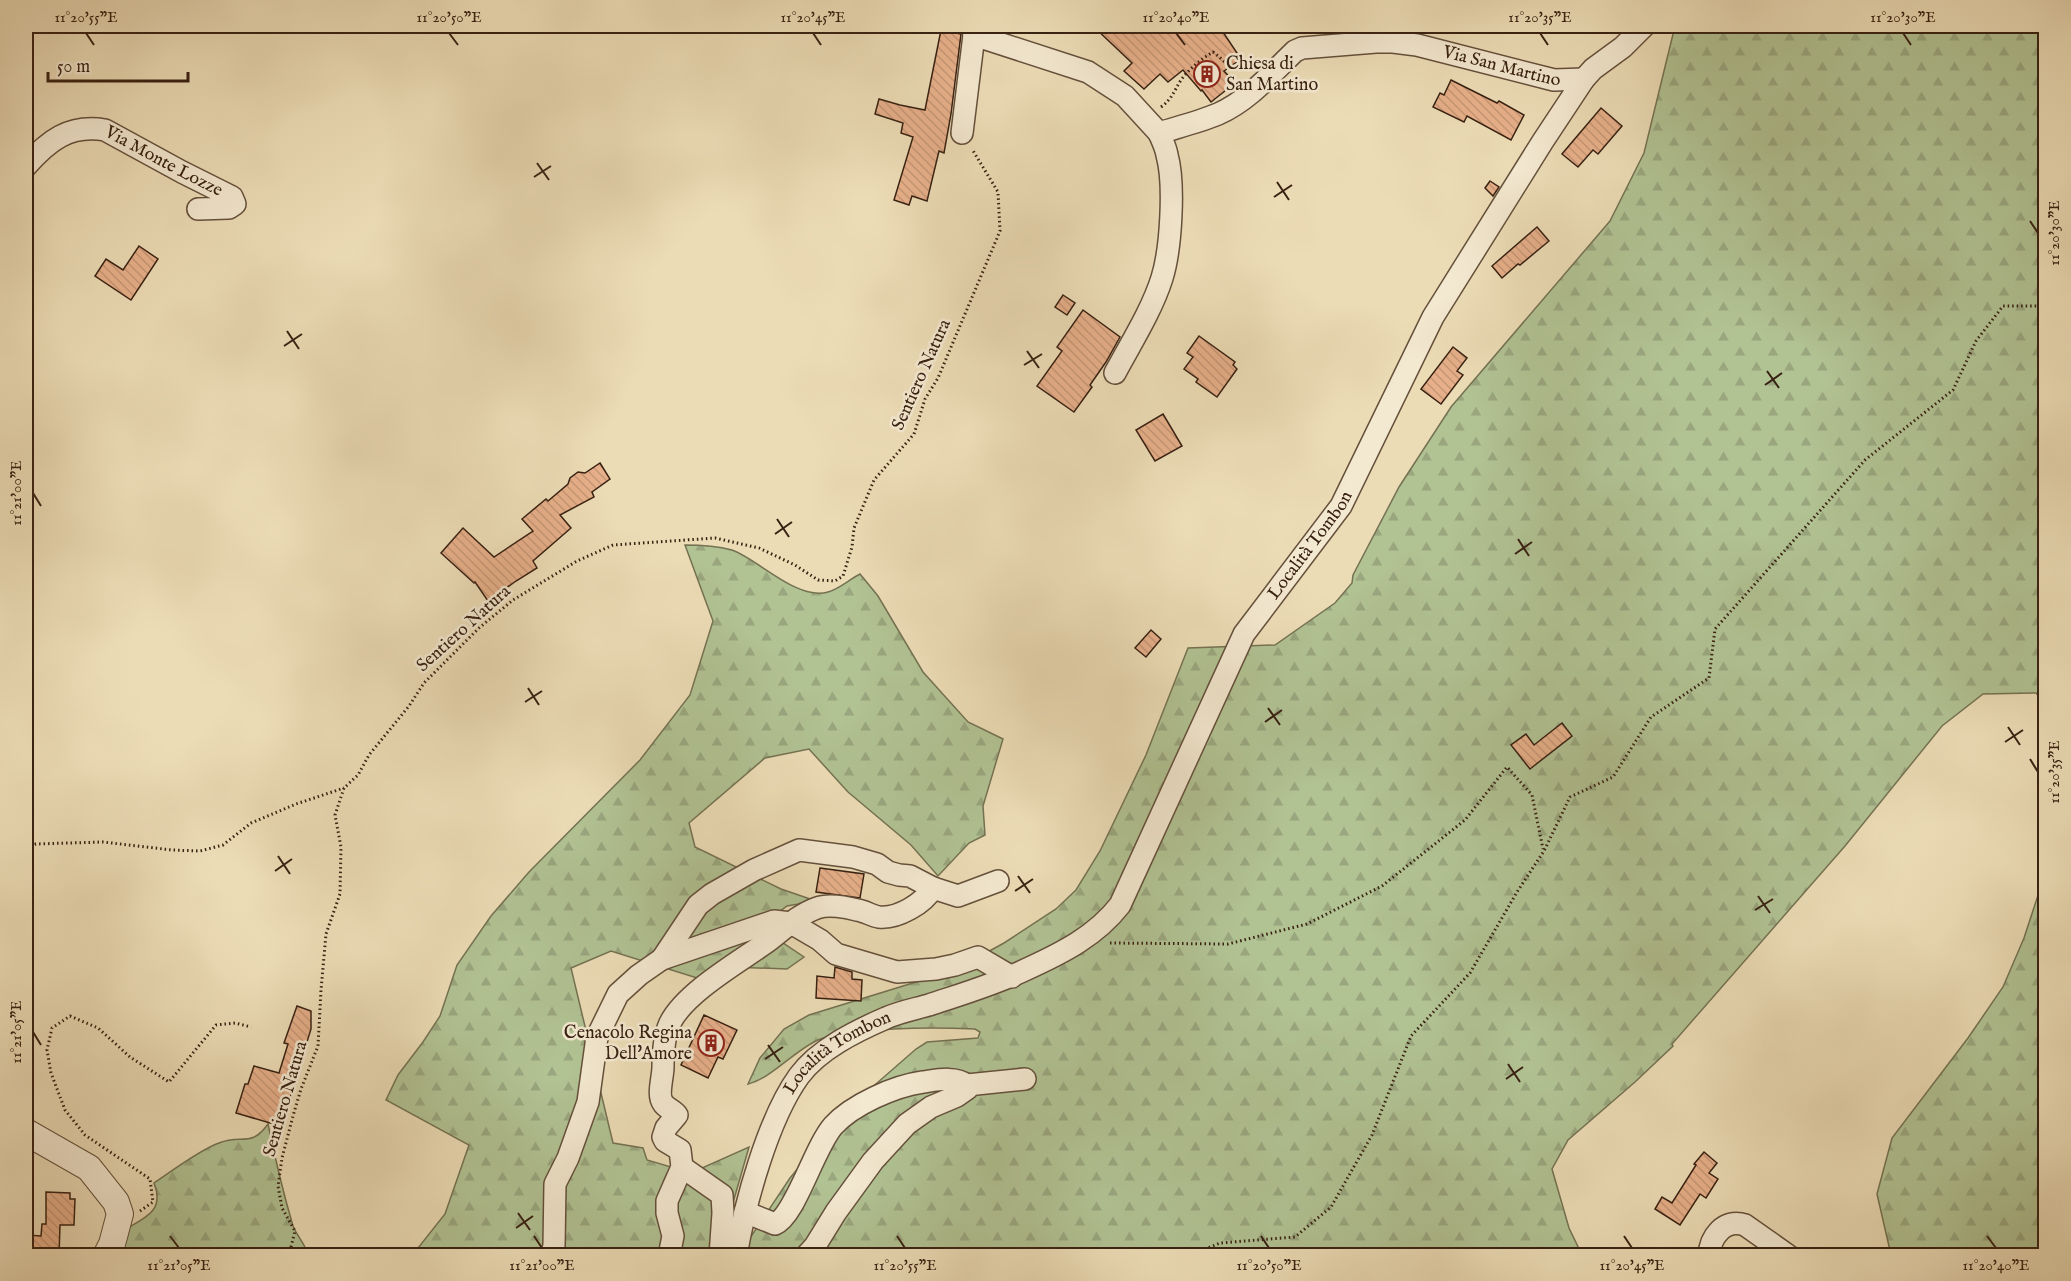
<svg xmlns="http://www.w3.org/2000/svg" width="2071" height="1281" viewBox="0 0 2071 1281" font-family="'IM FELL English',serif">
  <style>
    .forest { fill: url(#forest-firs); stroke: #747252; stroke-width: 1.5 }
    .building { fill: url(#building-back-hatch); stroke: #382112; stroke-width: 1.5 }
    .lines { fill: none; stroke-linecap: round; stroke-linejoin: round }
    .minor-casing { stroke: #65503b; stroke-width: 24 }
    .tertiary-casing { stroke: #65503b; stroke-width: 28 }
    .path { stroke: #382112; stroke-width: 3; stroke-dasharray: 1.5 3; stroke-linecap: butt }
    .minor { stroke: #f3e8d0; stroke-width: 21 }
    .tertiary { stroke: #f3e8d0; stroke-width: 26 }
    .ticks { fill: none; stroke: #382112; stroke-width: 2 }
    .labels { text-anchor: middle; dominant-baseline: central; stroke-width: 5; stroke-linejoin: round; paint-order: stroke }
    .poi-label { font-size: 18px; fill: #382112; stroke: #f3e8d0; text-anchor: start }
    .street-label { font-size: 18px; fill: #382112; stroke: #f3e8d0 }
    .neatline { fill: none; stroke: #382112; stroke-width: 2 }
    .ticks-label { font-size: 15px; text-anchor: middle; fill: #382112 }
  </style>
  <defs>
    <pattern id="forest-firs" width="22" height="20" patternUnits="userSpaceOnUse" patternTransform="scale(1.5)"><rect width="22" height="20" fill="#b1c293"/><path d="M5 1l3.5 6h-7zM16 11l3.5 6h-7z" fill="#99a67e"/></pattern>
    <pattern id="building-back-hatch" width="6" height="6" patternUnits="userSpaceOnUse" patternTransform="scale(1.5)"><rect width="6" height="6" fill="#e7b08a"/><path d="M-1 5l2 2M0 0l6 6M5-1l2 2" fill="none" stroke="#c79776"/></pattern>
  </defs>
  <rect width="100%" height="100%" fill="#ecdcb6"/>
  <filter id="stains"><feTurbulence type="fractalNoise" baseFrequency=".00333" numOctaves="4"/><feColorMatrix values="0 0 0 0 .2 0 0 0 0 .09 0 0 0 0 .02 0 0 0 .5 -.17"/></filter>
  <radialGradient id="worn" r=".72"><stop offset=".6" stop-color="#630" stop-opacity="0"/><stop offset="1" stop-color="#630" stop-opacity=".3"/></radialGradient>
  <!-- forest -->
  <g class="forest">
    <path d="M1675,26H2045V704L2036,693L1983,694L1942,726L1845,846L1672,1044L1673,1046L1635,1082L1568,1140L1552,1169L1569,1228L1582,1255L738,1256L790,1178L844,1113L861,1097L916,1049L927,1042L978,1038L980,1032L975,1029C933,1027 900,1027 859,1032C844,1034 827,1035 814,1042C791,1054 771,1078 748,1084L760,1058L784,1029L809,1015L955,970L1004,943L1056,909L1076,890L1100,851L1146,755L1188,648L1275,645L1335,603L1352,583L1353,575L1399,487L1451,407L1610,221L1644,153Z"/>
    <path d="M685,545C700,545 717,546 732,550C758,559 797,601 828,592C839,589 850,579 860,574L878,596L923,672L968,722L1003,739L983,806L985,835L969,843L938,876L911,845L848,792L809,749L765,758L689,823L695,847L781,889L816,901L787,906L762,925L769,938L783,943L804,957L787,969L730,967L697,978L611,951L571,968L613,1143L643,1148L647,1160L691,1173L749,1147L718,1255H416L418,1248L445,1214L469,1145L386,1100L398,1075L423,1042L440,1016L457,965L491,916L529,872L640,760L690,695L713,621Z"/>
    <polygon points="2045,874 2045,1255 1891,1255 1877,1194 1892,1138 1968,1038 2003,987 2024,938"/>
    <path d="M268,1124C275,1158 283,1192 293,1226C297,1236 306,1245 308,1255L115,1256L124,1230C145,1218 165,1211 154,1183C172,1171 201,1149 219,1143C242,1134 251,1148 268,1124Z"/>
  </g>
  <!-- building -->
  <g class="building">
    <polygon points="1093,26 1219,26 1241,59 1224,71 1235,83 1211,102 1202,90 1201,91 1183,70 1168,82 1160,74 1144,89 1124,71 1132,63"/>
    <polygon points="941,30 961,34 951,114 944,153 939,151 927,201 912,196 909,205 894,200 913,137 901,133 903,123 875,114 879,99 900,105 925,110"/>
    <polygon points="1451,80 1497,103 1499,101 1524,115 1511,140 1467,116 1464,122 1433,107 1440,93 1444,95"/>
    <polygon points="1601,108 1622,126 1598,154 1593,150 1578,167 1562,154"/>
    <polygon points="1490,181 1499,187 1493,196 1485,188"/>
    <polygon points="1537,227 1549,241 1520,265 1518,264 1502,278 1492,266"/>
    <polygon points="139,246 158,259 131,300 95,276 106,259 123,270"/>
    <polygon points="1063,295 1075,303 1067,315 1055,307"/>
    <polygon points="1083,310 1120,337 1106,362 1090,385 1092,387 1074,412 1037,386 1062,351 1057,347"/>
    <polygon points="1199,336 1235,362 1233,365 1237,369 1217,397 1196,382 1198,379 1184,369 1193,357 1187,353"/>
    <polygon points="1453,347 1467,358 1457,371 1463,375 1441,404 1421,389"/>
    <polygon points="1163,414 1182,446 1155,461 1136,430"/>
    <polygon points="600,463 610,479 592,492 594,497 560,515 571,528 533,561 537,568 516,581 488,601 475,582 474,583 441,553 463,528 494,557 533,531 522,519 546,499 548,501 568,484 570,478 578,472 585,473"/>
    <polygon points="1151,630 1161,639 1146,657 1135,648"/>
    <polygon points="1562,723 1572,736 1530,769 1511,745 1526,734 1534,745"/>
    <polygon points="820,868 864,874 860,898 816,892"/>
    <polygon points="835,967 852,972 852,979 862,980 861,1001 816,998 817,976 834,978"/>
    <polygon points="297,1006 311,1011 311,1029 285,1113 281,1112 277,1125 236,1113 245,1084 248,1084 254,1066 279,1073 288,1044 284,1043"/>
    <polygon points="704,1015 737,1030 723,1059 718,1057 708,1078 681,1065"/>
    <polygon points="1704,1152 1717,1163 1709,1173 1718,1179 1706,1198 1700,1194 1680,1225 1655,1209 1662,1197 1672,1203 1696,1165 1694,1164"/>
    <polygon points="46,1192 70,1193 70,1199 75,1199 74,1225 60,1225 59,1256 26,1256 27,1235 41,1236 42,1224 46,1224"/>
  </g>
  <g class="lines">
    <defs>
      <g id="minor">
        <path id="s1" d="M976,26L974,35L1088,72L1125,96L1159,133C1178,127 1199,122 1218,114C1248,101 1271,74 1295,51L1302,48L1376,42H1393L1417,45L1554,80L1584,79"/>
        <polyline points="962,133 974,35"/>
        <path id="s2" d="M26,166C48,141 69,124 105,130L182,172L232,197L235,204L229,208L198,209"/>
        <path d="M1115,373C1131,343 1152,310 1162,278C1171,249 1175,184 1167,155C1166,148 1162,140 1159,133"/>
        <polyline points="933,888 958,896 998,881"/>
        <path d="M662,959L698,905L712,894L754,870L799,850L853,857L877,864L888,872L899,875L910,876L933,888C924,903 898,919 879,917C872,916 865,911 857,910C846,907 828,904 817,908C797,915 781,932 764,944C737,963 685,993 670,1023C664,1036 663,1053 663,1067C663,1077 657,1095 663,1103C666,1108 673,1110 677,1115L666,1128L663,1137L665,1141L680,1150L682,1167L667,1201V1213L673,1236L669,1256"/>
        <polyline points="967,1085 1025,1079"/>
        <polyline points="682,1167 722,1195 723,1213 720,1256"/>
        <path d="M745,1212L775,1224C795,1216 814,1148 833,1126C852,1105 894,1086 923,1082C937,1080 955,1076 967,1085V1089L957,1096L931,1107L907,1124L873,1161L836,1212L815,1246L806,1256"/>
        <polyline points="551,1256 554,1246 555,1184 568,1158 588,1102 597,1037 618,994 639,975 662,959 774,921 791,923 820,940 836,954 897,972 936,969 955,965 978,957 1012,977"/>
        <path id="s3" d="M736,1256C745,1203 768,1119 799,1076C819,1049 856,1031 886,1018C899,1012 915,1009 929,1005C962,994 996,984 1027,969C1062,953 1096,936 1120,905L1244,634L1341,506L1433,317L1543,141L1584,79L1593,69L1623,47L1644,26"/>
        <path d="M1709,1256C1710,1237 1724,1218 1745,1225L1789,1256"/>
      </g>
      <polyline id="tertiary" points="26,1132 89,1168 116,1202 120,1214 112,1244 106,1256"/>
    </defs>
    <!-- minor casing -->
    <use href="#minor" class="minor-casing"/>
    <!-- tertiary casing -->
    <use href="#tertiary" class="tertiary-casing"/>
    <!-- path -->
    <g class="path">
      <path d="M1161,107C1172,99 1174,91 1181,80C1189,69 1201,59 1213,52C1229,64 1230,72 1252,65"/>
      <polyline points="26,847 36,844 103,842 172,850 200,851 223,845 251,823 296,804 344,788"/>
      <polyline points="1110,943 1228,944 1307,924 1382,886 1465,820 1507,767 1532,795 1543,849"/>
      <polyline points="140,1211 153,1202 150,1179 85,1135 65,1110 51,1073 47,1050 52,1028 70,1016 98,1028 130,1057 169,1082 216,1025 235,1023 251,1027"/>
      <polyline points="282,1256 290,1251 295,1231 282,1208 278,1186 282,1158 293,1116 301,1089 318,1046 321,990 326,934 340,894 341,847 335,815 344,788 358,775 369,755 409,706 424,683 479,628 513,600 577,561 613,545 715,538 759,548 795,565 818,580 835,581 843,576 852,547 854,528 874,480 914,434 925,399 938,378 1000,231 998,192 972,149"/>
      <polyline points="1188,1256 1220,1243 1295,1237 1331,1207 1372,1135 1411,1036 1470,973 1517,892 1544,851 1570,797 1613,777 1651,717 1709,678 1715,629 1865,460 1953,390 1976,341 2003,306 2037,306 2046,311"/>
    </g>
    <!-- minor -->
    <use href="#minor" class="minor"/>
    <!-- tertiary -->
    <use href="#tertiary" class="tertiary"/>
  </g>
  <!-- ticks -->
  <path class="ticks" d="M86,33L94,45M449,33L458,45M813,33L821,45M1176,33L1185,45M1540,33L1548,45M1903,33L1911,45M537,163L549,180M534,177L551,166M1277,182L1289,200M1274,197L1292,185M2030,221L2038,233M287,331L299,349M284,346L302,334M1027,351L1039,368M1024,365L1042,354M1767,371L1779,388M1765,385L1782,373M33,493L41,506M777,519L789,537M775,534L792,522M1518,539L1529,556M1515,554L1532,542M528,688L539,705M525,702L542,691M1268,708L1280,725M1265,722L1282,710M2008,727L2020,745M2005,742L2023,730M2030,759L2038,772M278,856L290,874M275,871L292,859M1018,876L1030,893M1015,891L1033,879M1758,896L1770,913M1755,910L1773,899M33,1032L41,1045M768,1045L780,1062M765,1059L783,1047M1508,1064L1520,1082M1506,1079L1523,1067M518,1213L530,1230M516,1228L533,1216M170,1236L179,1248M534,1236L542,1248M897,1236L905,1248M1261,1236L1269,1248M1624,1236L1632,1248M1987,1236L1996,1248"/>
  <!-- icons -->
  <defs>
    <symbol id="building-ring" viewBox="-11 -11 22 22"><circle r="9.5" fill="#f3e8d0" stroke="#8f2418" stroke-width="1.5"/><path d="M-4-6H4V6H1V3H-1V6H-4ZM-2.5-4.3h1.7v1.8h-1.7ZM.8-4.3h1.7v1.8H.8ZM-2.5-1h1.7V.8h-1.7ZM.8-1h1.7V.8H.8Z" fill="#8f2418"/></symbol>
  </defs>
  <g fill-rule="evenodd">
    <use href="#building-ring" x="1192" y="59" width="30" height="30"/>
    <use href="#building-ring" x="696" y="1028" width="30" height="30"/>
  </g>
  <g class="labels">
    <!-- poi labels -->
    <g class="poi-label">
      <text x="1226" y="64">Chiesa di<tspan x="1226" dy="21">San Martino</tspan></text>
      <text x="692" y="1033" text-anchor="end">Cenacolo Regina<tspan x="692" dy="21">Dell'Amore</tspan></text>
    </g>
    <!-- street labels -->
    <g class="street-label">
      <text stroke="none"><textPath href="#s1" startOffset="596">Via San Martino</textPath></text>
      <text stroke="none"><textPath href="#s2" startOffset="158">Via Monte Lozze</textPath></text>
      <text transform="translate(922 375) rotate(-66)">Sentiero Natura</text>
      <text stroke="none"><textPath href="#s3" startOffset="970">Località Tombon</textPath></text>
      <text transform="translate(464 629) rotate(-42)">Sentiero Natura</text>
      <text stroke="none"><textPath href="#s3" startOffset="237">Località Tombon</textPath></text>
      <text transform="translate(286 1099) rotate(-74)">Sentiero Natura</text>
    </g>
  </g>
  <!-- margin -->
  <rect width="2071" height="1281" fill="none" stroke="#ecdcb6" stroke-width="66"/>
  <!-- scale -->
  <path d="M48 72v9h140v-9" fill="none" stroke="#382112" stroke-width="3"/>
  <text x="57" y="72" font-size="18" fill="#382112" stroke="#f3e8d0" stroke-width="4.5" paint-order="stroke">50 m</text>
  <rect x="33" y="33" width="2005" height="1215" class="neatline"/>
  <g class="ticks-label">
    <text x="86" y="22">11°20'55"E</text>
    <text x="449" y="22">11°20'50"E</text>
    <text x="813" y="22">11°20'45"E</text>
    <text x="1176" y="22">11°20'40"E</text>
    <text x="1540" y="22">11°20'35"E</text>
    <text x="1903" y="22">11°20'30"E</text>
    <text transform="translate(2054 233) rotate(-90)" y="5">11°20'30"E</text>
    <text transform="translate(16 493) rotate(-90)" y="5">11°21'00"E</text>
    <text transform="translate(2054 772) rotate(-90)" y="5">11°20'35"E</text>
    <text transform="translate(16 1032) rotate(-90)" y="5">11°21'05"E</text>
    <text x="179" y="1270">11°21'05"E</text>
    <text x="542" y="1270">11°21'00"E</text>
    <text x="905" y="1270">11°20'55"E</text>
    <text x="1269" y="1270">11°20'50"E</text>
    <text x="1632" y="1270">11°20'45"E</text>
    <text x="1996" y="1270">11°20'40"E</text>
  </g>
  <rect width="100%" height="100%" filter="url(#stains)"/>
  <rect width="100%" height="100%" fill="url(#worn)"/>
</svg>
